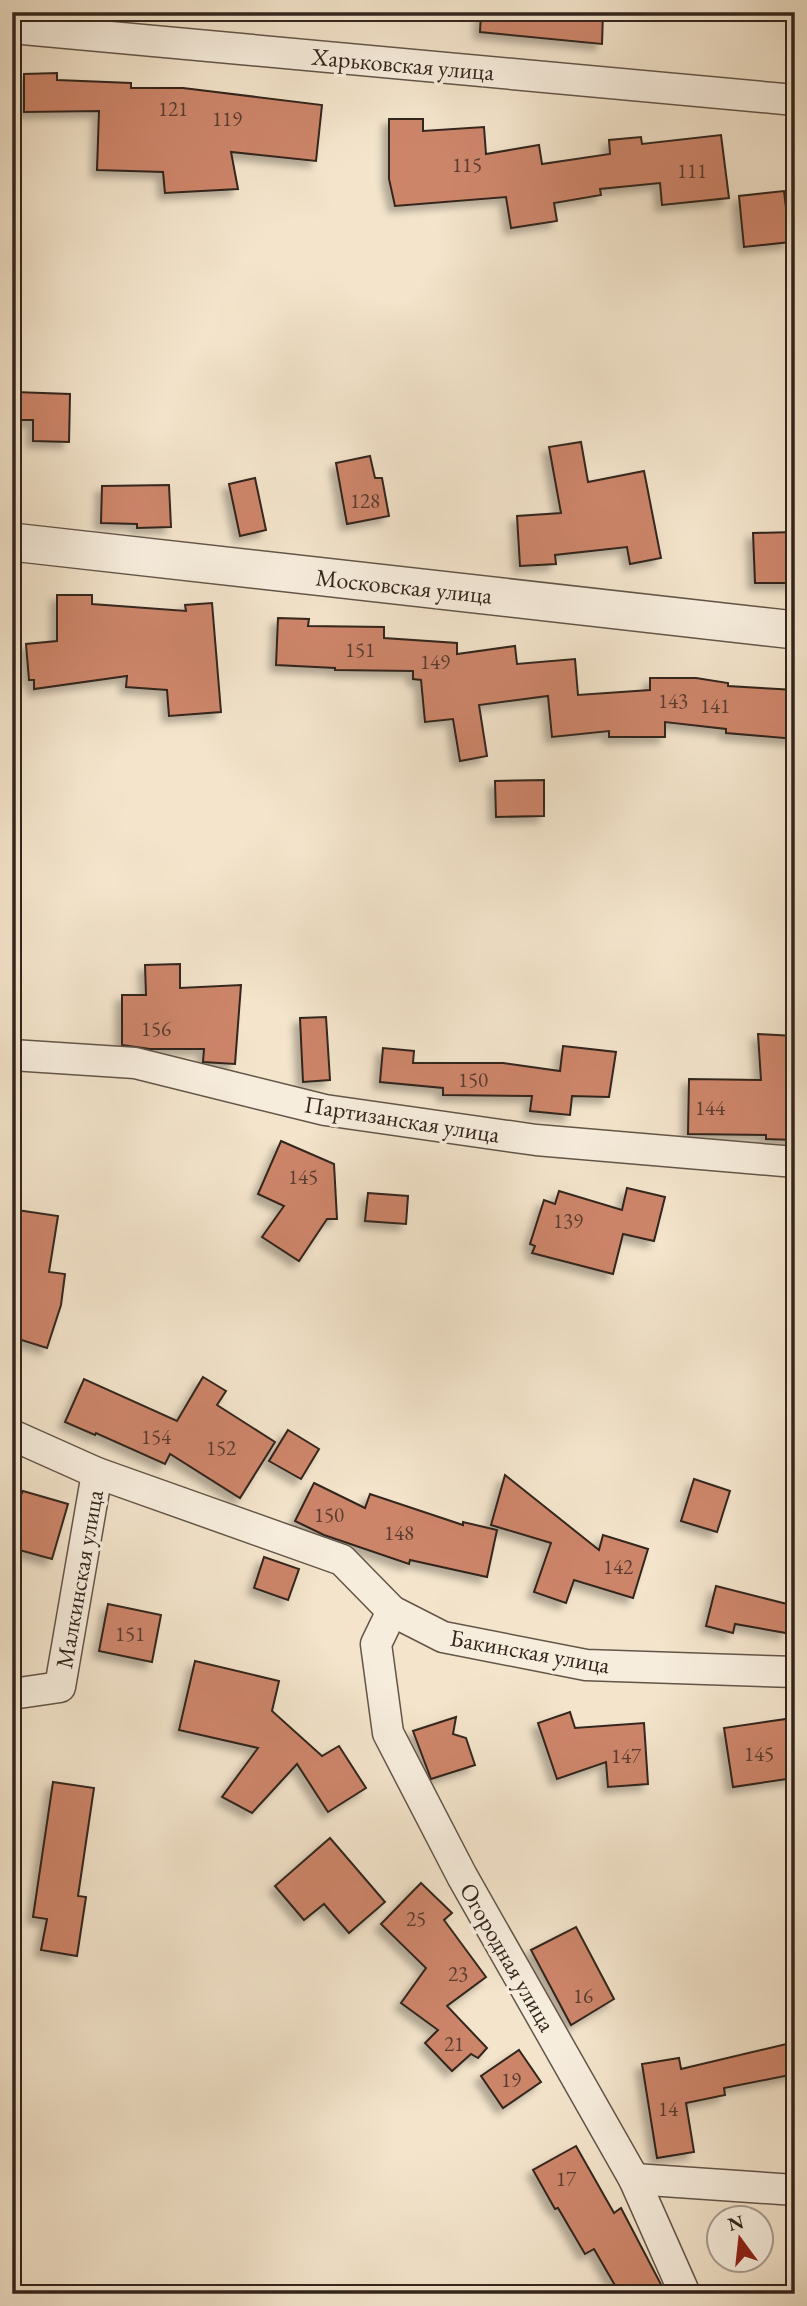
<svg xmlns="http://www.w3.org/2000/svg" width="807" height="2306" viewBox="0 0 807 2306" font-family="'EB Garamond',serif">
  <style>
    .building { fill: #cd856b; stroke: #33251d; stroke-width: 2; filter: url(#shadow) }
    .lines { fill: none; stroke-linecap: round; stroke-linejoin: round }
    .minor-casing { stroke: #635548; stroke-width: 33 }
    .tertiary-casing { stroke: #635548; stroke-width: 40 }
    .minor { stroke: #f7eddd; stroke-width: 30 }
    .tertiary { stroke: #f7eddd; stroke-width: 37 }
    .labels { text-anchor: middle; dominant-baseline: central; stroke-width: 7; stroke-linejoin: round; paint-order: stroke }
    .number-label { font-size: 21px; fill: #5a3d30 }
    .street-label { font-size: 24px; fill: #33251d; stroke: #f7eddd }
  </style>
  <defs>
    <filter id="shadow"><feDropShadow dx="-6" dy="6" stdDeviation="3.5" flood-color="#0004"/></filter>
  </defs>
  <rect width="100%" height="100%" fill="#f3e4cb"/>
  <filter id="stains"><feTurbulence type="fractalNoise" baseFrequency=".00286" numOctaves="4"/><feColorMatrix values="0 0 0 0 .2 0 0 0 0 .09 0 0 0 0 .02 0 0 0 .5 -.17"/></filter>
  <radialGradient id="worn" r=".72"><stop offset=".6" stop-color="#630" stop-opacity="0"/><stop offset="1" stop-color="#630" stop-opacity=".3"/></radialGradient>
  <!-- building -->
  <g class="building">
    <polygon points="481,12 603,12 602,44 480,32"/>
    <polygon points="57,73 57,80 131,83 131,88 183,88 322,105 316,161 231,152 238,189 165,193 163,172 97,170 99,111 24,112 24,74"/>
    <polygon points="389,119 423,119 423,131 484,127 486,154 539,145 542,164 610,154 609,140 641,137 642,144 721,135 729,198 662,205 660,183 600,189 601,195 554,203 557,221 511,228 506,197 395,206 389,179"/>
    <polygon points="784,191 790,242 744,247 739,196"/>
    <polygon points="14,392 70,394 69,442 33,441 33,420 13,420"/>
    <polygon points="581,442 588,482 644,471 661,558 630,564 627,547 555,555 556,564 520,566 517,516 561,513 549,447"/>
    <polygon points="370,456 375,478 382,478 389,516 347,524 336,463"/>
    <polygon points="255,478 266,530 240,536 229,484"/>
    <polygon points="169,485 171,527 137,528 137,524 101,523 102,486"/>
    <polygon points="795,532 795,583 755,583 753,533"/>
    <polygon points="57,595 92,595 92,604 186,611 185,605 212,603 221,712 169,716 167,690 126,687 127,676 34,689 34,680 29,680 26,644 57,641"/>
    <polygon points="278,618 309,619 308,626 384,627 384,638 457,643 457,654 515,646 517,664 575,659 578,695 650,690 650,678 696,678 728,683 728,686 795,690 795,739 726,733 726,729 665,722 665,737 609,737 609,731 552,737 548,696 479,705 487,756 460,761 453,719 425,722 421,680 413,679 413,671 335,670 335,668 276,665"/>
    <polygon points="544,780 544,816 496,817 495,781"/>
    <polygon points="180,964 180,988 241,985 235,1064 203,1062 204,1049 150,1049 122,1045 122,995 146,995 145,965"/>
    <polygon points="326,1017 330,1080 303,1082 300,1018"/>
    <polygon points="758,1034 795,1036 795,1140 766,1139 766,1135 688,1134 689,1079 761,1080"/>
    <polygon points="563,1046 616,1052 609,1097 572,1096 570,1115 530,1111 532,1096 443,1095 443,1088 380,1082 383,1048 414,1051 413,1063 503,1063 560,1071"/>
    <polygon points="281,1141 334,1164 337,1219 327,1219 299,1261 262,1237 284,1206 258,1194"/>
    <polygon points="627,1188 665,1197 654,1241 623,1234 613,1274 532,1253 535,1246 530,1244 544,1200 555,1204 559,1191 622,1210"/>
    <polygon points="368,1193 408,1196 406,1224 365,1221"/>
    <polygon points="17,1210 58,1216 49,1272 65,1274 61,1305 47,1348 12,1337 12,1241"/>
    <polygon points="203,1377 226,1391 217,1405 275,1442 240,1498 170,1454 165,1464 96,1433 95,1435 65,1422 84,1379 177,1421"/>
    <polygon points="288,1430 319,1449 301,1479 269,1461"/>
    <polygon points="505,1475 599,1550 603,1535 648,1549 633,1598 574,1580 566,1603 534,1592 551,1543 491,1525"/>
    <polygon points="694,1479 730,1491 717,1532 681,1521"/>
    <polygon points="314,1483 365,1508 370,1494 463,1525 463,1522 497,1530 487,1577 410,1560 409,1564 324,1535 295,1521"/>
    <polygon points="23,1491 68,1504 52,1559 12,1548 12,1511"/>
    <polygon points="264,1557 299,1569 288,1600 254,1588"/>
    <polygon points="716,1586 791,1605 786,1633 735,1624 733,1633 706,1626"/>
    <polygon points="108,1604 161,1615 152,1662 99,1651"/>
    <polygon points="195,1661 279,1681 272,1711 322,1756 339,1746 366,1788 328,1812 297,1764 252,1813 222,1797 258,1748 179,1730"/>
    <polygon points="570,1712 575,1728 644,1723 648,1784 608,1787 606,1762 557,1779 538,1723"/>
    <polygon points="456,1717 453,1734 466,1738 475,1765 431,1779 413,1731"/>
    <polygon points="786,1719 794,1778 733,1787 724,1728"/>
    <polygon points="53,1782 94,1788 78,1896 86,1897 77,1956 41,1950 47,1919 33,1917"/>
    <polygon points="330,1838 385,1902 349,1933 324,1904 304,1920 275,1886"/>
    <polygon points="421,1883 452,1913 444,1920 486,1977 447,2006 487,2048 478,2058 471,2054 452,2071 425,2043 438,2030 401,2003 426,1968 381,1924"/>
    <polygon points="576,1927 614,1999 571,2025 531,1950"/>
    <polygon points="795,2042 795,2074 724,2088 725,2095 686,2103 694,2152 657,2158 642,2064 679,2058 681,2069"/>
    <polygon points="519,2050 541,2082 503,2108 481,2076"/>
    <polygon points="576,2146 614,2213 621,2208 666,2294 620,2294 594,2249 585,2254 558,2208 555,2209 533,2170"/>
  </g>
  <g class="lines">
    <defs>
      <g id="minor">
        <polyline points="12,28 795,100"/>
        <polyline points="12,1055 135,1063 325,1110 536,1140 795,1162"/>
        <polyline points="12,1435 97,1473 60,1687 12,1694"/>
        <polyline points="97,1473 342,1560 392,1611 443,1637 586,1665 795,1672"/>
        <polyline points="392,1611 376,1644 388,1733 462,1876 634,2179 685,2294"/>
        <polyline points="634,2179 795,2190"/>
      </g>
      <polyline id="tertiary" points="12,542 795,630"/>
    </defs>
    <!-- minor casing -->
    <use href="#minor" class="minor-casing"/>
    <!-- tertiary casing -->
    <use href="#tertiary" class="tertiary-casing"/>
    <!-- minor -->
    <use href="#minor" class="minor"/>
    <!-- tertiary -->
    <use href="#tertiary" class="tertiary"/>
  </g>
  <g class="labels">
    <!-- number labels -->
    <g class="number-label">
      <text x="173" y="108">121</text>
      <text x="227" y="118">119</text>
      <text x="467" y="164">115</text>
      <text x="692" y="170">111</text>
      <text x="365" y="500">128</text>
      <text x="360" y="649">151</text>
      <text x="435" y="661">149</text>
      <text x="673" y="700">143</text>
      <text x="715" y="705">141</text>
      <text x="156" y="1028">156</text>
      <text x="473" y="1079">150</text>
      <text x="710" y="1107">144</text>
      <text x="303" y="1176">145</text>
      <text x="568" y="1220">139</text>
      <text x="156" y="1436">154</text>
      <text x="221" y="1447">152</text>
      <text x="329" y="1514">150</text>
      <text x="399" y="1532">148</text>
      <text x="618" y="1566">142</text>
      <text x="130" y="1633">151</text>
      <text x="759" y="1753">145</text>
      <text x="626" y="1755">147</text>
      <text x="416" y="1918">25</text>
      <text x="458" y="1973">23</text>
      <text x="583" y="1995">16</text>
      <text x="454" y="2043">21</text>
      <text x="511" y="2079">19</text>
      <text x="668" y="2108">14</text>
      <text x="566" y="2178">17</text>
    </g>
    <!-- street labels -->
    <g class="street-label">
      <text transform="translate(403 64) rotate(5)">Харьковская улица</text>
      <text transform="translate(404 586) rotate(6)">Московская улица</text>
      <text transform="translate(402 1119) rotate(9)">Партизанская улица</text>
      <text transform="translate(79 1579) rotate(-80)">Малкинская улица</text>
      <text transform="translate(530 1651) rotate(10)">Бакинская улица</text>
      <text transform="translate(508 1957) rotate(60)">Огородная улица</text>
    </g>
  </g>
  <!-- margin -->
  <rect width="807" height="2306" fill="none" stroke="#f3e4cb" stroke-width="42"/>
  <rect x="14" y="14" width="779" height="2278" fill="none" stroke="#33251d" stroke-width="3.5"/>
  <rect x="21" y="21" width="765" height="2264" fill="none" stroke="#33251d" stroke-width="2"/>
  <!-- north arrow -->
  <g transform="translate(740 2239) rotate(345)"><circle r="33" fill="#f7eddd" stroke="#a99d90" stroke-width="2"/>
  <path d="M0-5L12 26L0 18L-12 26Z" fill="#8f2418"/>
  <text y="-10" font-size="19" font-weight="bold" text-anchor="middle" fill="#33251d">N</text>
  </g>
  <rect width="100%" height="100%" filter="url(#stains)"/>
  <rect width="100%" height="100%" fill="url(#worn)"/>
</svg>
